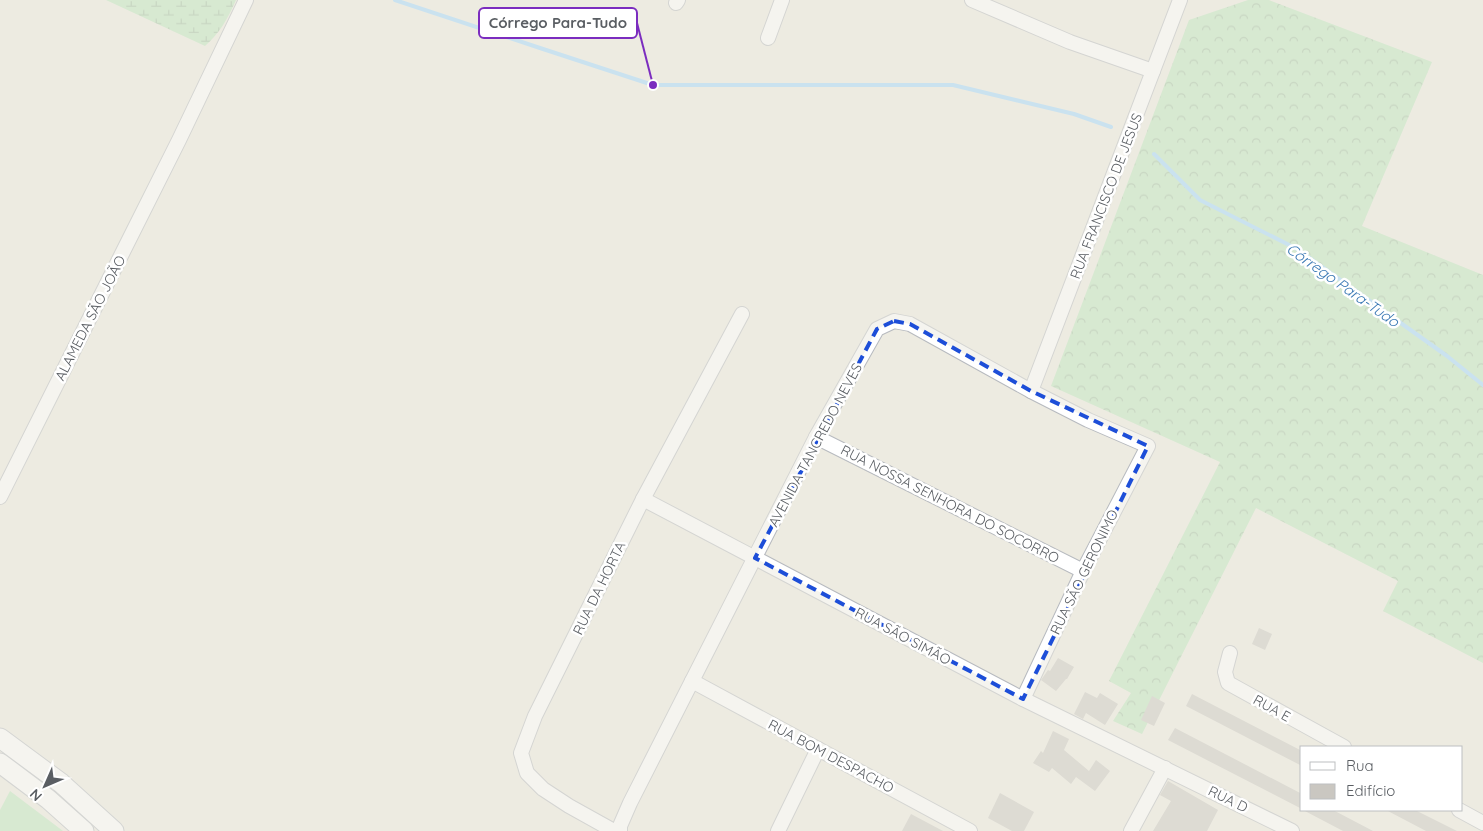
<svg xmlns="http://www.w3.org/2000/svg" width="1483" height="831" font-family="Quicksand,sans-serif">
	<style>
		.grass { fill: #bde6bd }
		.forest { fill: url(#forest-crowns) }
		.wetland { fill: url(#wetland-marsh) }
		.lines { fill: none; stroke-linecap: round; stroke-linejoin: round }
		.stream { stroke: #a0d7ff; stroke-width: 4 }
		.building { fill: #cac7c1 }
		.minor-casing { stroke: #b7babf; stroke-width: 16 }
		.secondary-casing { stroke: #b7bbc1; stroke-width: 21 }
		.minor { stroke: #fff; stroke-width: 14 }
		.secondary { stroke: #fff; stroke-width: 19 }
		.marked { fill: none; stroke: #1d4ed8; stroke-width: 4; stroke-dasharray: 10 6; stroke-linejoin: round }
		.labels { text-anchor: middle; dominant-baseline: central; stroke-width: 5; stroke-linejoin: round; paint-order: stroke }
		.street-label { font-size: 14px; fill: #5a5e63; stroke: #fff }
		.water-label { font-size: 15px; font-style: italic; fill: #3a78b4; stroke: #fff }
		.leader { fill: none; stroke: #7b2cbf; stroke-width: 2 }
		.callout-dot { fill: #7b2cbf; stroke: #fff; stroke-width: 2 }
		.callout { fill: #fff; stroke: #7b2cbf; stroke-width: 2 }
		.callout-label { font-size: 15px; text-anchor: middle; font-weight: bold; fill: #5a5e63 }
	</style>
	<defs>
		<pattern id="forest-crowns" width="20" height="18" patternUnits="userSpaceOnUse" patternTransform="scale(1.25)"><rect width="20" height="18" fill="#bde6bd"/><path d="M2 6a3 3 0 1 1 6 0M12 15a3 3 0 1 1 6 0" fill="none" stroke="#9dbe9d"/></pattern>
		<pattern id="wetland-marsh" width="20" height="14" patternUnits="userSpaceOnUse" patternTransform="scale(1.25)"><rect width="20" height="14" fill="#bde6bd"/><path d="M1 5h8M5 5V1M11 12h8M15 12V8" fill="none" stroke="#9dbe9d"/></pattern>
	</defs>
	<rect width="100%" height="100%" fill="#edebe1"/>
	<polygon class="grass" points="10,791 63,831 0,831 0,810"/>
	<polygon class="forest" points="1248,0 1269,0 1432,62 1362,226 1483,275 1483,663 1383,611 1398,581 1256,508 1142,734 1113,721 1131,693 1109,681 1220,462 1051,386 1189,20"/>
	<path class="wetland" d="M106,0H236C228,18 220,33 205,46Z"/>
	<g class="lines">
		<g class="stream">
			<polyline points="395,0 543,49 653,85 953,85 1074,114 1111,127"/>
			<polyline points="1154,154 1200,200 1297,249 1447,356 1483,385"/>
		</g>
	</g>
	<g class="building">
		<polygon points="1259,628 1272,634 1265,650 1252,644"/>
		<polygon points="1058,658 1074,667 1067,679 1066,679 1056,691 1041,680 1048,670 1050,671"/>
		<polygon points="1085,692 1097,698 1100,693 1118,704 1105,725 1086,713 1083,719 1074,714"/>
		<polygon points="1192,694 1302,751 1302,766 1186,706"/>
		<polygon points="1152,696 1165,703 1154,726 1141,720"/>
		<polygon points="1175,728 1302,794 1302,809 1168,740"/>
		<polygon points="1053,731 1069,739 1064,750 1089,771 1096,760 1110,771 1095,791 1076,777 1071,784 1052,768 1049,772 1033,763 1041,751 1043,753"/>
		<polygon points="1168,781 1218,810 1207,831 1153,831 1171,801 1160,795"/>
		<polygon points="1000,793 1034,812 1024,831 1012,831 988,818"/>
		<polygon points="1303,810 1333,810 1373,831 1343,831"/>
		<polygon points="1386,810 1415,810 1457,831 1426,831"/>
		<polygon points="911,814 943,831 902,831"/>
	</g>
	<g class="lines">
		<g class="minor-casing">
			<g id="minor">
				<polyline points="972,0 1070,42 1153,71"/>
				<polyline points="676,3 678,0"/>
				<polyline points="768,38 782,0"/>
				<polyline points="1031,391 1180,0"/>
				<polyline points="816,437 1083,571"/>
				<polyline points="0,497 179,140 246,0"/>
				<polyline points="643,499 1023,699 1292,831"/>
				<polyline points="1230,653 1225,672 1228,683 1344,747"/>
				<polyline points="692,681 970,831"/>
				<polyline points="1459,810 1483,823"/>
				<polyline points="614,831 569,806 543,789 527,773 521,753 535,716 643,499 742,314"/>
				<polyline points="620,831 620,826 630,803 816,437 877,329 894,321 910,324 1031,391 1088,420 1148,446 1083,571 1023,699"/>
				<polyline points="778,831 818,749"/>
				<polyline points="1131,831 1165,768"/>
			</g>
		</g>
		<g class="secondary-casing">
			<g id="secondary">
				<polyline points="0,738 61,783 114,831"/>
				<polyline points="0,763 48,799 84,831"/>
			</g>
		</g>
		<use href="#minor" class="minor"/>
		<use href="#secondary" class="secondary"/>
	</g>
	<path d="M0 0H1483V831H0ZM894,321L910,324L1031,391L1148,446L1023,699L755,558L877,329Z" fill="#edebe1" fill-opacity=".55" fill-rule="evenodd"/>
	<path class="marked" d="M894,321L910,324L1031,391L1148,446L1023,699L755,558L877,329Z"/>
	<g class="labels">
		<g class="street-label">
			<text transform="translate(1106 196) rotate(-69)">RUA FRANCISCO DE JESUS</text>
			<text transform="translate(90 318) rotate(-63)">ALAMEDA SÃO JOÃO</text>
			<text transform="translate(815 445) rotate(-62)">AVENIDA TANCREDO NEVES</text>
			<text transform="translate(950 504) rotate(27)">RUA NOSSA SENHORA DO SOCORRO</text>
			<text transform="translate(1084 572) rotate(-64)">RUA SÃO GERONIMO</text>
			<text transform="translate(599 588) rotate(-64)">RUA DA HORTA</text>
			<text transform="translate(903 636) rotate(28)">RUA SÃO SIMÃO</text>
			<text transform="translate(1272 708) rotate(29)">RUA E</text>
			<text transform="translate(831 756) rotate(28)">RUA BOM DESPACHO</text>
			<text transform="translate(1228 799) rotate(26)">RUA D</text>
		</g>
		<g class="water-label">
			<text transform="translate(1343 285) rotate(35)">Córrego Para-Tudo</text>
		</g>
	</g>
	<path class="leader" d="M653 85L637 23"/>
	<circle class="callout-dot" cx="653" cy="85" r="5"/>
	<rect class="callout" x="479" y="8" width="158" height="30" rx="5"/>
	<g class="callout-label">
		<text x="558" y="28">Córrego Para-Tudo</text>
	</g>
	<rect x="1300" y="746" width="162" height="65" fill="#ffffff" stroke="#bdbfc1"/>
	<rect x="1310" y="762" width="25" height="8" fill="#ffffff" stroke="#bdbfc1"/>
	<text x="1346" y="771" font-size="15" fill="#5a5e63">Rua</text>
	<rect x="1310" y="784" width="25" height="15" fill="#cac7c1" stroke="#bdbfc1"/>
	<text x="1346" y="796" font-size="15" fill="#5a5e63">Edifício</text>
	<g transform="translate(45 786) rotate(225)" stroke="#ffffff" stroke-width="4" paint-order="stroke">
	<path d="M0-4L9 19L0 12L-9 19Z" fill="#5a5e63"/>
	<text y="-8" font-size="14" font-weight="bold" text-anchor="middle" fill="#5a5e63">N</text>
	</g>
</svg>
